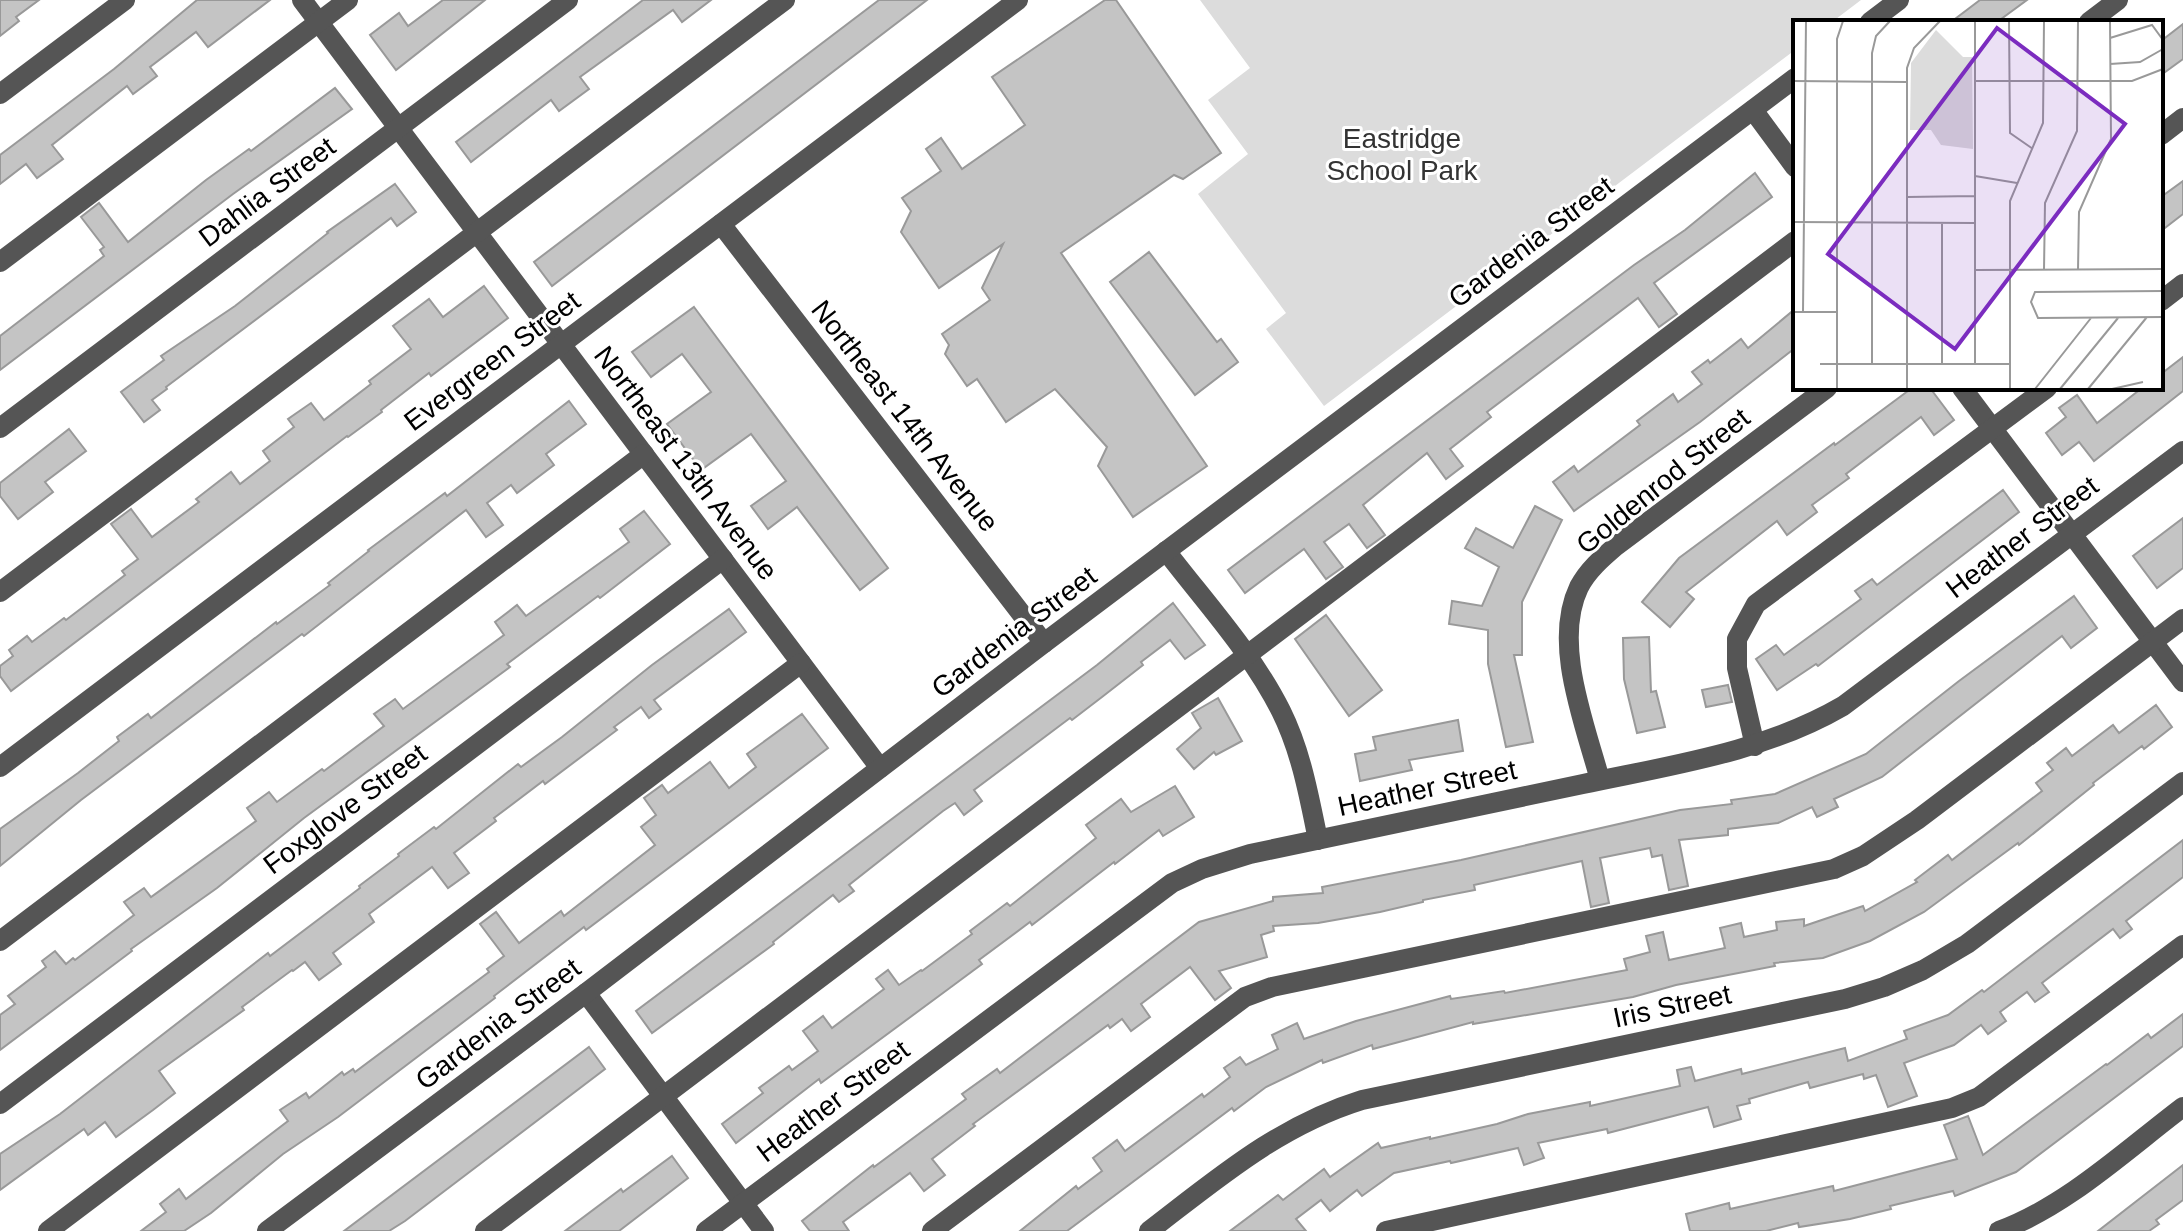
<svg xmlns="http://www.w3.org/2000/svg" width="2183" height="1231" font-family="Arial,sans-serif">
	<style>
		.green { fill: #dcdcdc }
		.building { fill: #c4c4c4; stroke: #999; stroke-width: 2 }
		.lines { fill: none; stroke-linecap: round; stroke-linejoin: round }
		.minor { stroke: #555; stroke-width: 20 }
		.labels { text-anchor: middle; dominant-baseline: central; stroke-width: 6; stroke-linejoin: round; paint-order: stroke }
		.park-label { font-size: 28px; fill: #333; stroke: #fff }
		.street-label { font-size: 28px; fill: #000; stroke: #fff }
		.inset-road { fill: none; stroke: #999; stroke-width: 2 }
		.view { fill: #7b2cbf; fill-opacity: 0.15; stroke: #7b2cbf; stroke-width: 4 }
		.inset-edge { fill: none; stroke: #000; stroke-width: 4 }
	</style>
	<rect width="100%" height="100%" fill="#fff"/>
	<polygon class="green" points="1200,0 1861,0 1832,22 1795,22 1795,50 1324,406 1266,329 1286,313 1198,194 1248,154 1208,100 1250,68"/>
	<g class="building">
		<polygon points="0,0 39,0 16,17 19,21 0,36"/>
		<polygon points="197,0 270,0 208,47 196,32 150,67 157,76 133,94 127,86 52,145 63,159 37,178 26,164 0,184 0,155 114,69"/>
		<polygon points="443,0 485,0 396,70 370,35 399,13 408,26"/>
		<polygon points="643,0 711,0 682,22 673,10 580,77 589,89 559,111 551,100 471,162 456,142"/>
		<polygon points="879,0 927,0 552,286 534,262"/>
		<polygon points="1105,0 1116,0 1221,153 1183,179 1174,175 1061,253 1207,466 1133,517 1098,466 1107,447 1055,389 1006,422 977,379 967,386 945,354 949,345 942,334 990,300 982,288 1003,244 939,288 901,232 911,211 902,198 941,171 926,149 941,138 962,169 1025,125 992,77"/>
		<polygon points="1980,0 2027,0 1997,22 1951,22"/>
		<polygon points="2183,24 2183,59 2161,75 2161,41"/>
		<polygon points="335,88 352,109 233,194 0,370 0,336 104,256 100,250 104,247 81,217 99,203 128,242 206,180 249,149 251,151"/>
		<polygon points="1755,173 1772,197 1654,283 1677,314 1659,327 1638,298 1487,412 1491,417 1450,449 1463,466 1446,479 1427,453 1363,505 1385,535 1367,548 1349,524 1324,542 1343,567 1326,579 1304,549 1245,593 1228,570 1634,265 1685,230"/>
		<polygon points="2183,181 2183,214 2161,231 2161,197"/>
		<polygon points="395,184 416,212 397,226 391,218 166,387 167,389 152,400 160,410 144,422 121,392 164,360 161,356 235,306 328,233 327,232"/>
		<polygon points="1149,252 1217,342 1221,339 1238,362 1195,395 1110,282"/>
		<polygon points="484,286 508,318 431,376 429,373 381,410 382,412 348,437 347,436 11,691 0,676 0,666 13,656 9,650 27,636 32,642 64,618 66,620 125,575 122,571 138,559 111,524 131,509 152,537 199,502 196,499 231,472 240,484 270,461 263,451 294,427 288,419 311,403 324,420 371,384 369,381 411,349 393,326 429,299 443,317"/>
		<polygon points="694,307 888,568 860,590 797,507 768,529 751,506 786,481 751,434 701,470 667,424 711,392 682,354 651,377 632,352"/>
		<polygon points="1795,309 1795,348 1700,422 1574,511 1553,482 1574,466 1578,472 1640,425 1637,421 1673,394 1678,402 1702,384 1692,372 1708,360 1710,363 1741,339 1748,348"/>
		<polygon points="2183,357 2183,391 2094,461 2079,442 2062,455 2046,433 2066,417 2059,408 2077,395 2097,423 2142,388 2161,388 2161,374"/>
		<polygon points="1912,388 1930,388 1954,420 1934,435 1921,417 1846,474 1849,478 1812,505 1817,512 1787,535 1777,521 1686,592 1694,599 1670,627 1642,602 1679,558 1834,443 1835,445"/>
		<polygon points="569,401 586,424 546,454 554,465 517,493 511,485 487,503 503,525 486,537 466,510 304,636 302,634 81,800 0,866 0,829 78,773 119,741 117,737 148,714 151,718 276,622 277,624 330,585 328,583 369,551 368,550 445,493 447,496"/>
		<polygon points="69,429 86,451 45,482 53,492 18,519 0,496 0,483"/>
		<polygon points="2003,490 2019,512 1818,666 1816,664 1777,690 1756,659 1776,645 1784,655 1861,599 1855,591 1872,579 1877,585"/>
		<polygon points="1535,506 1562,520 1522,602 1522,655 1514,655 1533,742 1506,747 1488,664 1488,630 1449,624 1452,601 1482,606 1499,567 1465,548 1476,528 1513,548"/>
		<polygon points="644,511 670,544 600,598 598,596 507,664 510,667 304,818 217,888 131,949 132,951 0,1050 0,1015 15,1004 8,996 46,967 42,961 55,951 66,964 73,958 75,960 134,915 124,902 144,888 151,897 256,821 247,808 269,792 277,802 322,769 324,771 384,726 374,714 395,699 403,709 504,635 495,622 517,605 526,616 629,542 620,529"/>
		<polygon points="2183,518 2183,568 2157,588 2133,556"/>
		<polygon points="2074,596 2097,628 2071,648 2062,636 1882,777 1834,799 1838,807 1817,817 1812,807 1778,823 1728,829 1728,835 1679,840 1688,886 1669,890 1662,855 1652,857 1650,848 1600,858 1609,903 1591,907 1582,861 1474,885 1475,890 1423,900 1423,902 1380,912 1318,923 1273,926 1274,931 1261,935 1267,957 1219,971 1231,988 1215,1000 1190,967 1141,1004 1150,1017 1131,1031 1122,1019 1110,1028 1108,1025 973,1124 975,1126 932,1159 945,1175 924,1191 910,1173 843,1222 849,1231 810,1231 802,1221 873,1165 874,1167 966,1099 962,1094 997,1069 1000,1073 1199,922 1273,901 1273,897 1323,893 1322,887 1461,860 1680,810 1732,804 1731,800 1775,794 1866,754 1959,681"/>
		<polygon points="1173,603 1205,645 1185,659 1170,640 1141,662 1143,665 1102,697 1072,720 1070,718 974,790 982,801 964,815 955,803 943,811 849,885 854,891 839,902 833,895 773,942 774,944 652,1033 636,1011 1097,665"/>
		<polygon points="729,609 746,632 654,700 661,709 649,718 641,707 614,727 617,730 545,784 543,781 494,818 496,821 454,853 469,873 448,888 432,867 369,914 374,922 333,953 341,964 319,980 305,962 293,971 292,970 242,1007 244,1010 159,1071 175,1093 153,1110 116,1137 105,1122 88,1135 84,1129 0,1190 0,1154 60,1114 268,953 270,956 360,888 359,886 399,856 398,854 434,827 436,829 518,764 521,767 562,737 652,665"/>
		<polygon points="1326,615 1382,690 1349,716 1295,639"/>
		<polygon points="1649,637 1651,692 1656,691 1665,727 1637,733 1624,679 1623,638"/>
		<polygon points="1728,685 1732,702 1706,707 1702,690"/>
		<polygon points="1218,698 1242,741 1216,755 1214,752 1194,769 1177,749 1201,728 1192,713"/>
		<polygon points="2156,705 2172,727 2144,749 2142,746 2093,783 2094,785 2019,845 2018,843 1924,912 1870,941 1823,958 1774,963 1775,966 1676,985 1633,997 1473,1024 1473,1022 1373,1049 1372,1045 1323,1063 1322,1060 1266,1087 1234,1111 1232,1108 1067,1231 1020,1231 1076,1186 1078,1189 1102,1171 1093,1158 1117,1140 1125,1151 1202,1094 1204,1097 1230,1077 1224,1068 1240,1057 1246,1065 1278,1049 1272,1035 1297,1023 1304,1039 1356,1021 1450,996 1451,999 1504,991 1505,993 1627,970 1624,959 1650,952 1646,936 1663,932 1669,960 1725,948 1720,928 1741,923 1744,937 1777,930 1776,922 1804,919 1804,926 1863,906 1865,911 1917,882 1915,880 1948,855 1952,860 2042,791 2036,783 2053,770 2047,763 2066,748 2072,756 2113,725 2119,733"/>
		<polygon points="802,714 828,748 586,930 584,927 494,996 495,998 338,1117 283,1154 211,1213 184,1231 141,1231 166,1212 160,1204 179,1189 186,1199 288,1121 280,1110 306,1093 309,1098 342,1072 344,1075 353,1069 355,1072 489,972 487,969 504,956 480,924 496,912 519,943 561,911 564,916 655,845 641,827 656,815 644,798 662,785 668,793 710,762 729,788 756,767 747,754"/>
		<polygon points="1458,720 1463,751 1409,760 1412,770 1360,781 1355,754 1376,750 1373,737"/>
		<polygon points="1175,786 1194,817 1163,836 1159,830 1115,864 1114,862 1032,925 1030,922 979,960 982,964 947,990 821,1083 819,1079 736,1143 722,1124 763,1093 759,1088 789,1066 792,1070 818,1051 803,1031 823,1016 832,1028 884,989 876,979 888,970 899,985 921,970 922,971 972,934 970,931 1007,903 1010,906 1096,838 1086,825 1121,799 1131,812"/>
		<polygon points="2183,840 2183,877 2126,921 2132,929 2120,938 2113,929 2042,983 2049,992 2035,1002 2027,992 2000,1012 2006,1021 1988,1034 1981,1025 1954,1045 1904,1063 1917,1096 1888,1107 1876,1075 1864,1079 1863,1074 1810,1088 1808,1082 1749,1099 1750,1103 1737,1106 1741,1119 1714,1127 1708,1107 1608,1133 1607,1129 1538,1143 1544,1158 1524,1165 1518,1148 1451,1163 1450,1161 1394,1173 1362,1196 1357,1190 1330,1211 1321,1200 1296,1219 1306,1231 1230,1231 1278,1195 1283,1200 1324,1169 1330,1177 1378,1143 1381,1148 1430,1137 1430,1139 1497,1124 1528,1114 1590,1102 1590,1106 1680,1086 1677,1070 1691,1067 1695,1081 1741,1069 1742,1074 1845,1048 1848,1061 1907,1039 1904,1031 1948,1015 1982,990 1984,992"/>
		<polygon points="2183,1014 2183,1046 2016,1172 1955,1196 1953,1191 1890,1206 1891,1209 1850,1219 1799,1227 1798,1223 1766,1231 1690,1231 1686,1214 1729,1203 1730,1209 1833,1186 1834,1191 1957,1159 1944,1125 1968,1116 1983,1155 2106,1064 2107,1065 2148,1034 2151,1038"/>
		<polygon points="589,1047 605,1069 405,1221 389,1231 344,1231"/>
		<polygon points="672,1156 688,1178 619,1231 565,1231 621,1189 623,1192"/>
		<polygon points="2183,1165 2183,1200 2156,1220 2159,1224 2149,1231 2098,1231"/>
	</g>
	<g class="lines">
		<g class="minor">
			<polyline points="302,0 880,768"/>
			<polyline points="1870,22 1899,0"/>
			<polyline points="2089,22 2118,0"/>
			<polyline points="0,94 125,0"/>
			<polyline points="1753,110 1795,167"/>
			<polyline points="2161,135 2183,118"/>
			<polyline points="721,224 1044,643"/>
			<polyline points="0,262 348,0"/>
			<polyline points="2161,301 2183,284"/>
			<polyline points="1962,388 2183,682"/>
			<polyline points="0,428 568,0"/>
			<path d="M1166,551C1205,602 1252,653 1281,711C1301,751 1309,796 1318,840"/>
			<polyline points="0,592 785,0"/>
			<polyline points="1755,746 1737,668 1737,639 1756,604 2047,388"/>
			<polyline points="0,767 1018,0"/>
			<path d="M1600,780C1585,724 1552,643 1579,587C1588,570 1602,558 1616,546L1827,388"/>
			<polyline points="0,941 644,454"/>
			<polyline points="586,993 764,1231"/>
			<polyline points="0,1104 723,559"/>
			<polyline points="48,1231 801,663"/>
			<polyline points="267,1231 586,993 1044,643 1795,78"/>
			<polyline points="485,1231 1795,241"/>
			<path d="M706,1231L1172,883L1202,869L1250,854C1361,831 1472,807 1583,784C1672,765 1764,752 1843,706L2183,451"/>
			<polyline points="932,1231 1245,997 1272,987 1834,869 1863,856 1917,820 2183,619"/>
			<path d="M1149,1231C1217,1179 1278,1126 1362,1100L1845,999L1884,987L1923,970L1967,944L2183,782"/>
			<polyline points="1386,1231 1952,1108 1979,1097 2183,945"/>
			<path d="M1999,1231C2067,1206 2126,1150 2183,1107"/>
		</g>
	</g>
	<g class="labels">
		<g class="park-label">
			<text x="1402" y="138">Eastridge<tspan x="1402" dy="32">School Park</tspan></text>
		</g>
		<g class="street-label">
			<text transform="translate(267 192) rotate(-37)">Dahlia Street</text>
			<text transform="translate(1531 242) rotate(-37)">Gardenia Street</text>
			<text transform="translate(492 361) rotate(-37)">Evergreen Street</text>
			<text transform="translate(905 416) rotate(52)">Northeast 14th Avenue</text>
			<text transform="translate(686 463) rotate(53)">Northeast 13th Avenue</text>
			<text transform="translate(1663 481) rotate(-39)">Goldenrod Street</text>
			<text transform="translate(2022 537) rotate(-37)">Heather Street</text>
			<text transform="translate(1014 632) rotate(-37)">Gardenia Street</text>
			<text transform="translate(1427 788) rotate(-12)">Heather Street</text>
			<text transform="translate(345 809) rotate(-37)">Foxglove Street</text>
			<text transform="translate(1672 1006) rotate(-12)">Iris Street</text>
			<text transform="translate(498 1024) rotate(-37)">Gardenia Street</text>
			<text transform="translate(833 1101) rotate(-37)">Heather Street</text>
		</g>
	</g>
	<g transform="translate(1793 20)">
		<rect width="370" height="370" fill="#fff"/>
		<path d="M143,10L170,37H179L180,129L148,125L138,110H117L118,43Z" fill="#dcdcdc"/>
		<path class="inset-road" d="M182,1V344M216,1L217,113L240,129M317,18L359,5L370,20M317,44L347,42L370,29M0,61L114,62M182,61H339L370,49M182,156L224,163M114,177L182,176M0,202L182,203M149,203V344M183,250L370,249M251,250L252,183L284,111L285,1M285,250L286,192L318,119L317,1M370,271L242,272L238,282L245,298L370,297M0,292H44M10,292L13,1M27,344H217M79,344V33L83,16L97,1M44,369V19L50,1M114,369V48L121,28L147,1M217,369V181L250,103L251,1M242,369L298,298M267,369L325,298M295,369L354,297M319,369L350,362"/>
		<path class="view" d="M204,8L332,104L162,329L35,234Z"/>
		<rect width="370" height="370" class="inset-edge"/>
	</g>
</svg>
